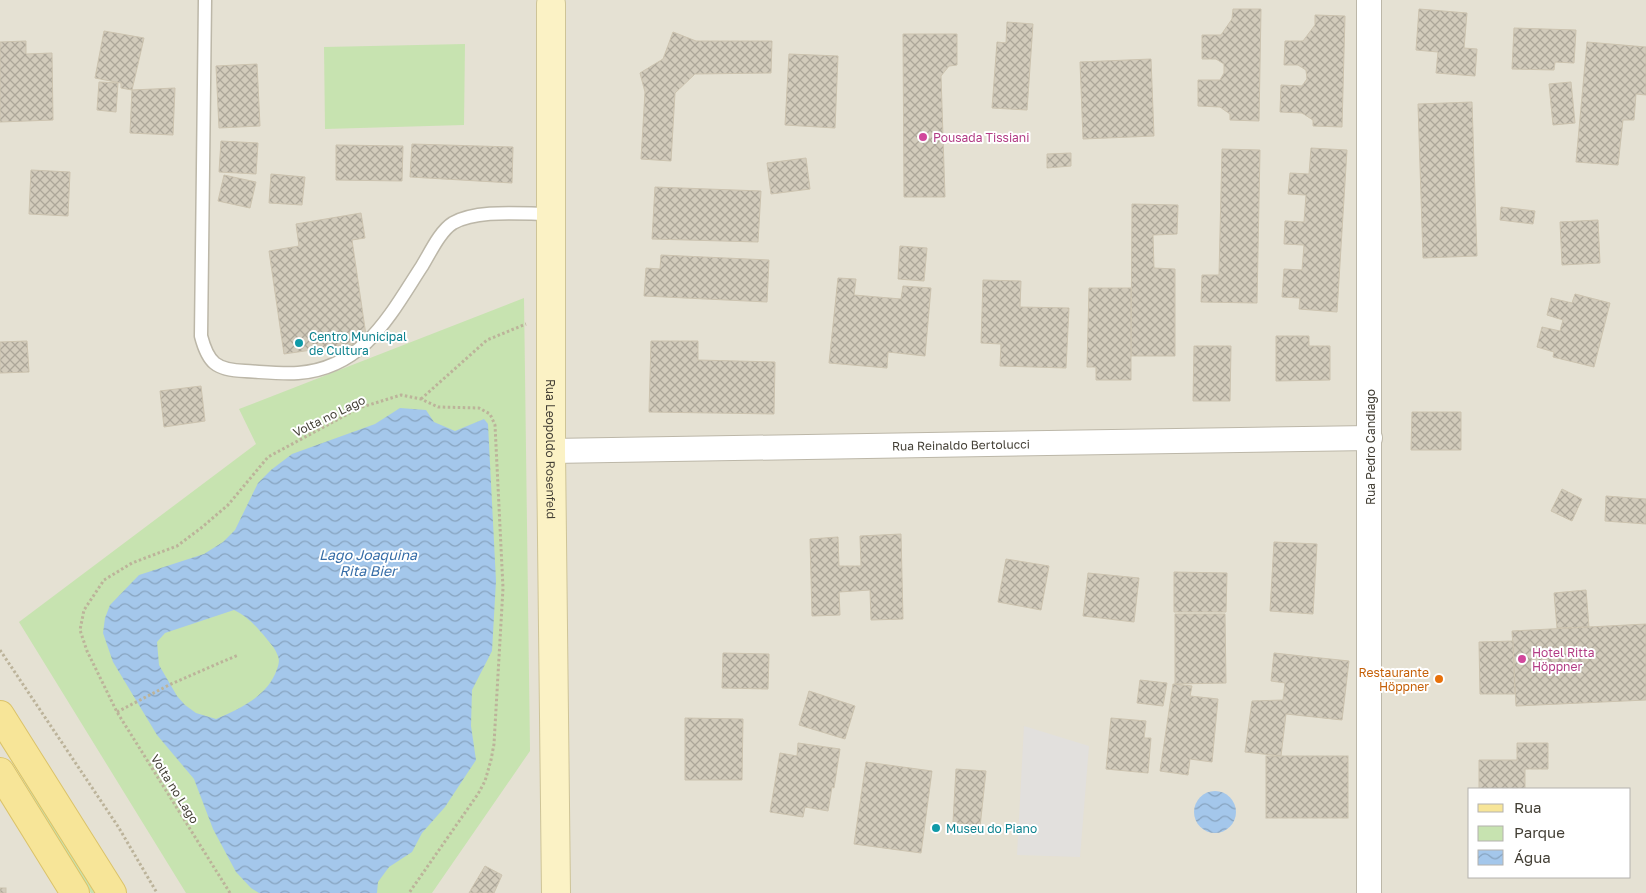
<svg xmlns="http://www.w3.org/2000/svg" width="1646" height="893" font-family="'Golos Text',sans-serif">
	<style>
		.residential { fill: #e5e1d3; fill-rule: evenodd }
		.green { fill: #c7e3b0 }
		.parking { fill: #e2e0dd }
		.water { fill: url(#water-waves); fill-rule: evenodd }
		.building { fill: url(#building-cross-hatch); stroke: #ccc3af }
		.lines { fill: none; stroke-linecap: round; stroke-linejoin: round }
		.lane-casing { stroke: #bcb7a8; stroke-width: 15 }
		.street-casing { stroke: #bcb7a8; stroke-width: 26 }
		.secondary-casing { stroke: #cec497; stroke-width: 30 }
		.primary-casing { stroke: #dbc369; stroke-width: 30 }
		.path { stroke: #bcb39a; stroke-width: 3; stroke-dasharray: 2.5 2.5; stroke-linecap: butt }
		.lane { stroke: #fff; stroke-width: 12 }
		.street { stroke: #fff; stroke-width: 24 }
		.secondary { stroke: #fbf2c5; stroke-width: 28 }
		.primary { stroke: #f7e598; stroke-width: 28 }
		.hotel-dot { fill: #d1479c; stroke: #fff; stroke-width: 2 }
		.culture-dot { fill: #0f9aa8; stroke: #fff; stroke-width: 2 }
		.food-dot { fill: #e8710a; stroke: #fff; stroke-width: 2 }
		.labels { text-anchor: middle; dominant-baseline: central; stroke-width: 4; stroke-linejoin: round; paint-order: stroke }
		.hotel-label { font-size: 12px; fill: #b23c85; stroke: #fff; text-anchor: start }
		.culture-label { font-size: 12px; fill: #0d838f; stroke: #fff; text-anchor: start }
		.street-label { font-size: 12px; fill: #433f35; stroke: #fff }
		.food-label { font-size: 12px; fill: #c56008; stroke: #fff; text-anchor: end }
		.water-label { font-size: 14px; font-style: italic; fill: #366da7; stroke: #fff }
	</style>
	<defs>
		<pattern id="water-waves" width="16" height="10" patternUnits="userSpaceOnUse" patternTransform="scale(1.25)"><rect width="16" height="10" fill="#a4c7eb"/><path d="M0 5q4-4 8 0t8 0" fill="none" stroke="#87a3bf"/></pattern>
		<pattern id="building-cross-hatch" width="8" height="8" patternUnits="userSpaceOnUse" patternTransform="scale(1.25)"><rect width="8" height="8" fill="#d2cbbb"/><path d="M0 0l8 8M0 8l8-8" fill="none" stroke="#aca699"/></pattern>
	</defs>
	<rect width="100%" height="100%" fill="#f1eee5"/>
	<path class="residential" d="M0,0H1646V893H0ZM1470,789H1630V877H1470Z"/>
	<g class="green">
		<polygon points="465,44 464,125 325,129 324,47"/>
		<polygon points="524,298 530,751 432,893 186,893 19,622 256,444 239,409"/>
		<polygon points="0,733 96,893 91,893 0,742"/>
	</g>
	<polygon class="parking" points="1024,726 1089,746 1080,857 1017,855"/>
	<g class="water">
		<path d="M400,408L426,410L434,422L455,431L484,419L488,424L496,581L492,651L472,690L471,726L476,760L445,807L422,833L412,852L389,867L378,882L377,893H259L251,888L236,872L213,829L194,779L157,735L113,662L103,633L105,618L110,605L139,575L204,554L223,542L235,530L258,483L271,470L292,454L375,424ZM234,610C248,617 256,626 266,638C270,643 275,648 277,654C280,659 279,664 277,669C268,696 241,708 216,719L196,713L185,705L177,696L159,665L157,642L165,633Z"/>
		<circle cx="1215" cy="812" r="21"/>
	</g>
	<g class="building">
		<polygon points="1233,9 1261,9 1259,121 1230,120 1230,114 1220,107 1198,106 1198,80 1220,80 1224,73 1224,64 1216,59 1202,59 1202,35 1221,35 1232,19"/>
		<polygon points="1419,9 1467,13 1464,48 1477,49 1475,76 1436,73 1438,52 1416,50"/>
		<polygon points="1315,15 1345,16 1342,127 1313,126 1313,120 1302,113 1280,112 1281,85 1302,86 1307,79 1306,70 1298,65 1284,65 1285,41 1303,41 1315,25"/>
		<polygon points="1007,22 1033,24 1027,110 992,108 997,42 1006,43"/>
		<polygon points="1514,28 1576,30 1574,63 1555,62 1554,70 1512,69"/>
		<polygon points="104,31 144,38 132,90 121,88 121,83 95,78"/>
		<polygon points="673,32 696,41 772,41 771,73 695,74 675,93 671,161 641,159 645,92 640,73 663,59"/>
		<polygon points="903,34 957,34 957,65 949,66 941,76 945,197 904,197"/>
		<polygon points="26,41 26,54 52,53 53,120 0,122 0,42"/>
		<polygon points="1587,42 1646,47 1646,95 1636,94 1634,120 1623,120 1618,165 1576,162"/>
		<polygon points="789,54 838,56 835,128 785,125"/>
		<polygon points="1151,59 1154,136 1083,139 1080,62"/>
		<polygon points="257,64 260,126 219,128 216,66"/>
		<polygon points="99,82 118,83 116,112 97,110"/>
		<polygon points="1571,82 1575,123 1553,125 1549,84"/>
		<polygon points="175,88 173,135 130,133 132,90"/>
		<polygon points="1472,102 1477,256 1423,258 1418,104"/>
		<polygon points="221,141 258,143 256,174 219,172"/>
		<polygon points="412,144 513,147 512,183 410,177"/>
		<polygon points="336,145 403,146 402,181 336,180"/>
		<polygon points="1311,148 1347,150 1337,312 1299,309 1300,298 1282,297 1284,269 1302,270 1304,245 1284,244 1285,221 1304,222 1306,195 1288,194 1290,173 1309,174"/>
		<polygon points="1222,149 1260,150 1257,303 1201,302 1202,275 1219,275"/>
		<polygon points="1071,153 1071,166 1047,168 1047,154"/>
		<polygon points="806,158 810,189 771,194 767,163"/>
		<polygon points="31,170 70,172 68,216 29,214"/>
		<polygon points="271,174 305,177 302,205 269,203"/>
		<polygon points="224,175 256,182 250,208 218,201"/>
		<polygon points="655,187 761,191 758,242 652,239"/>
		<polygon points="1132,204 1178,205 1177,234 1153,235 1154,268 1175,269 1175,356 1131,356"/>
		<polygon points="1501,207 1535,211 1533,224 1500,220"/>
		<polygon points="361,213 365,238 352,240 367,342 284,354 269,251 299,246 296,224"/>
		<polygon points="1598,220 1600,263 1562,265 1560,222"/>
		<polygon points="900,246 927,248 924,281 898,279"/>
		<polygon points="661,255 769,260 767,302 644,296 646,268 660,269"/>
		<polygon points="838,278 856,279 854,295 901,299 903,286 931,288 925,356 888,352 887,368 829,363"/>
		<polygon points="983,280 1021,281 1020,307 1069,308 1066,368 1000,366 1001,344 981,343"/>
		<polygon points="1089,288 1131,288 1131,380 1096,380 1096,367 1087,367"/>
		<polygon points="1575,294 1610,303 1594,367 1553,357 1554,352 1537,347 1542,327 1560,331 1563,320 1547,315 1551,298 1572,303"/>
		<polygon points="1276,336 1309,336 1309,346 1330,346 1330,380 1276,381"/>
		<polygon points="27,341 29,372 0,373 0,342"/>
		<polygon points="651,341 698,341 698,360 775,362 774,414 649,412"/>
		<polygon points="1194,346 1231,346 1230,401 1193,401"/>
		<polygon points="201,386 205,421 164,427 160,391"/>
		<polygon points="1412,412 1461,412 1461,450 1411,450"/>
		<polygon points="1562,489 1582,499 1572,521 1551,511"/>
		<polygon points="1606,496 1646,499 1646,524 1605,521"/>
		<polygon points="901,534 903,619 871,620 870,590 839,592 840,615 812,616 810,539 838,537 839,566 861,566 860,536"/>
		<polygon points="1274,542 1317,544 1313,614 1270,611"/>
		<polygon points="1006,559 1049,566 1041,610 998,602"/>
		<polygon points="1174,572 1227,573 1226,612 1174,612"/>
		<polygon points="1088,573 1139,578 1134,622 1083,616"/>
		<polygon points="1586,590 1589,627 1557,628 1554,593"/>
		<polygon points="1175,614 1225,614 1226,683 1175,684"/>
		<polygon points="1646,624 1646,700 1516,706 1512,631"/>
		<polygon points="1513,641 1515,694 1480,694 1479,642"/>
		<polygon points="723,653 769,654 768,689 722,688"/>
		<polygon points="1274,653 1349,661 1342,720 1286,714 1281,756 1245,752 1252,701 1283,700 1285,683 1271,681"/>
		<polygon points="1140,680 1167,683 1163,706 1137,703"/>
		<polygon points="1173,684 1192,686 1190,696 1218,699 1212,762 1190,759 1188,775 1160,771"/>
		<polygon points="809,691 855,706 845,739 799,725"/>
		<polygon points="685,718 743,719 742,780 685,780"/>
		<polygon points="1111,718 1146,721 1144,738 1151,738 1148,773 1106,769"/>
		<polygon points="798,743 840,749 834,788 832,787 828,811 805,807 803,817 770,812 780,753 797,756"/>
		<polygon points="1517,743 1548,743 1548,769 1525,769 1525,789 1479,789 1479,760 1517,760"/>
		<rect x="1266" y="756" width="82" height="62"/>
		<polygon points="866,762 932,771 921,853 854,844"/>
		<polygon points="956,769 986,771 980,827 953,822"/>
		<polygon points="485,866 502,875 494,893 469,893"/>
		<rect x="0" y="888" width="6" height="5"/>
	</g>
	<g class="lines">
		<g class="lane-casing">
			<path id="lane" d="M205,0L201,336C208,363 216,370 245,371C263,372 281,374 298,373C364,368 390,315 422,266C430,253 440,231 453,223C478,209 521,214 550,214"/>
		</g>
		<g class="street-casing">
			<g id="street">
				<path id="s1" d="M551,451L1370,438"/>
				<polyline points="1369,893 1369,0"/>
			</g>
		</g>
		<g class="secondary-casing">
			<g id="secondary">
				<path id="s2" d="M551,4V451L556,893"/>
			</g>
		</g>
		<g class="primary-casing">
			<g id="primary">
				<polyline points="0,715 112,893"/>
				<polyline points="0,772 75,893"/>
			</g>
		</g>
		<g class="path">
			<polyline points="421,399 487,340 526,324"/>
			<polyline points="0,650 119,828 157,893"/>
			<polyline points="117,712 171,684 238,655"/>
			<polyline points="230,893 117,712 87,651 80,630 84,610 104,580 132,563 177,546 201,528 228,505 268,457 359,408 401,395 421,399 438,407 479,408 490,414 495,425 503,588 494,744 491,760 485,781 478,794 409,893"/>
		</g>
		<use href="#lane" class="lane"/>
		<use href="#street" class="street"/>
		<use href="#secondary" class="secondary"/>
		<use href="#primary" class="primary"/>
	</g>
	<g class="hotel-dot">
		<circle cx="923" cy="137" r="5"/>
		<circle cx="1522" cy="659" r="5"/>
	</g>
	<g class="culture-dot">
		<circle cx="299" cy="343" r="5"/>
		<circle cx="936" cy="828" r="5"/>
	</g>
	<circle class="food-dot" cx="1439" cy="679" r="5"/>
	<g class="labels">
		<g class="hotel-label">
			<text x="933" y="137">Pousada Tissiani</text>
			<text x="1532" y="652">Hotel Ritta<tspan x="1532" dy="14">Höppner</tspan></text>
		</g>
		<g class="culture-label">
			<text x="309" y="336">Centro Municipal<tspan x="309" dy="14">de Cultura</tspan></text>
			<text x="946" y="828">Museu do Piano</text>
		</g>
		<g class="street-label">
			<text transform="translate(329 416) rotate(-26)">Volta no Lago</text>
			<text stroke="none"><textPath href="#s1" startOffset="410">Rua Reinaldo Bertolucci</textPath></text>
			<text transform="translate(1370 447) rotate(-90)">Rua Pedro Candiago</text>
			<text stroke="none"><textPath href="#s2" startOffset="445">Rua Leopoldo Rosenfeld</textPath></text>
			<text transform="translate(175 789) rotate(58)">Volta no Lago</text>
		</g>
		<g class="food-label">
			<text x="1429" y="672">Restaurante<tspan x="1429" dy="14">Höppner</tspan></text>
		</g>
		<g class="water-label">
			<text x="368" y="554">Lago Joaquina<tspan x="368" dy="16">Rita Bier</tspan></text>
		</g>
	</g>
	<rect x="1468" y="788" width="162" height="90" fill="#ffffff" stroke="#b4b2ae"/>
	<rect x="1478" y="804" width="25" height="8" fill="#f7e598" stroke="#b4b2ae"/>
	<text x="1514" y="813" font-size="15" fill="#433f35">Rua</text>
	<rect x="1478" y="826" width="25" height="15" fill="#c7e3b0" stroke="#b4b2ae"/>
	<text x="1514" y="838" font-size="15" fill="#433f35">Parque</text>
	<rect x="1478" y="850" width="25" height="15" fill="url(#water-waves)" stroke="#b4b2ae"/>
	<text x="1514" y="863" font-size="15" fill="#433f35">Água</text>
</svg>
